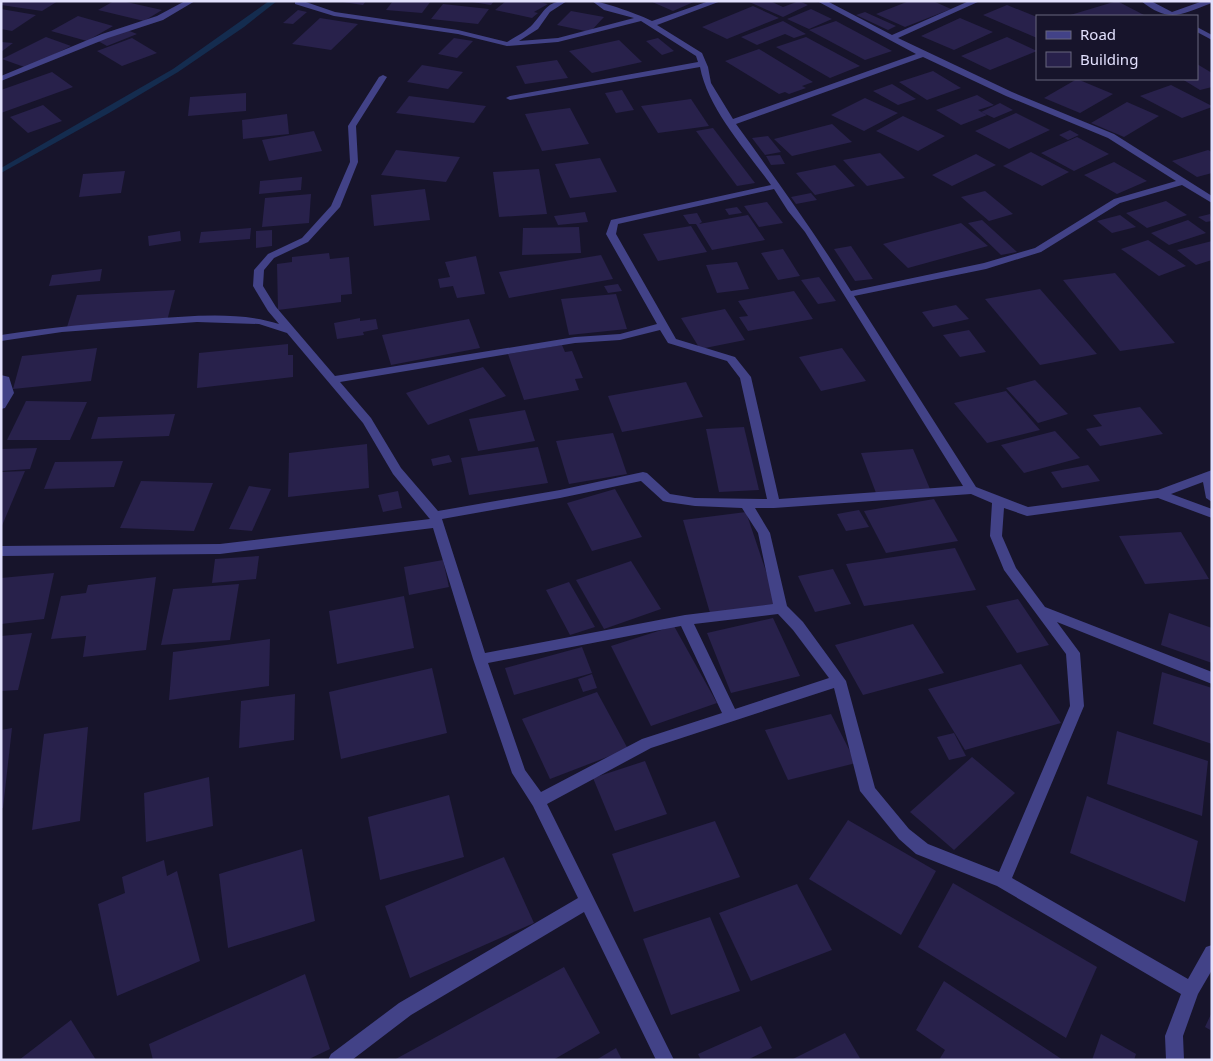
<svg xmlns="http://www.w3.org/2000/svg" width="1213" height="1061" font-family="'Noto Sans',sans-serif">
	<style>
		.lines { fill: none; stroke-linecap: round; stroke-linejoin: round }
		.stream { fill: #142c4f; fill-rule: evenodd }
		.building { fill: #28214b }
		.minor { fill: #424287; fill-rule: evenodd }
	</style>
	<rect width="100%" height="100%" fill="#17142b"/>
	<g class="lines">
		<polygon class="stream" points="269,1 277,1 244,27 178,72 109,113 1,173 1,168 173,69"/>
	</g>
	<g class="building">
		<polygon points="1,1 58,1 42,11 1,5"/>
		<polygon points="114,1 122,1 162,10 144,21 98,10"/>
		<polygon points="336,1 366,1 363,5"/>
		<polygon points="393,1 431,1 422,13 386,10"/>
		<polygon points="466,1 494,1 491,5"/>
		<polygon points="506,1 536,1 548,4 534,12 538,13 532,18 495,10"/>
		<polygon points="650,1 696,1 673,11"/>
		<polygon points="747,1 770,1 783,7 799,1 808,5 783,17"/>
		<polygon points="909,1 933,1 951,9 905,27 876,14"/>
		<polygon points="1117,1 1144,15 1067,16"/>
		<polygon points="443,4 489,9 478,24 431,19"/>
		<polygon points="1007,5 1037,17 1037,38 983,15"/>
		<polygon points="753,6 779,18 727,39 702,27"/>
		<polygon points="1,9 36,15 12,31 1,29"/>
		<polygon points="811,9 832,19 809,29 787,19"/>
		<polygon points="298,10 307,12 293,24 283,23"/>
		<polygon points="571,11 604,17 590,32 557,25"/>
		<polygon points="865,12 896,26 888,30 856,15"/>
		<polygon points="78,16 113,26 87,41 51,31"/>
		<polygon points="320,18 358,24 331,50 292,44"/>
		<polygon points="960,18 993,32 954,50 921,36"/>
		<polygon points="783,21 806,34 794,38 785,34 757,45 741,37"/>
		<polygon points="836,21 892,51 865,60 809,30"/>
		<polygon points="127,30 137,34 107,46 98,41"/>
		<polygon points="46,37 71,46 27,68 2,59"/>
		<polygon points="806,37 860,66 830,78 776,47"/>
		<polygon points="1007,37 1037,51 990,70 961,56"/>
		<polygon points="132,38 157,53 122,66 97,51"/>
		<polygon points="454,38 473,41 457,58 438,54"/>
		<polygon points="658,38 674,51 662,55 646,41"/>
		<polygon points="619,40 642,62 592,73 569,51"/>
		<polygon points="1,42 13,43 1,52"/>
		<polygon points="759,49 813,82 802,86 806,88 789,94 785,92 779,94 725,61"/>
		<polygon points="557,60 568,78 525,84 516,66"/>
		<polygon points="1197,64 1212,73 1212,87 1200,90 1182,79 1197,79"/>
		<polygon points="422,65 463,72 448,89 407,82"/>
		<polygon points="933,71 961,88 927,100 899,82"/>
		<polygon points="52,72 73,87 1,113 1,90"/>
		<polygon points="1077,79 1113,94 1080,113 1044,98"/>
		<polygon points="892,84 916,99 898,105 873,91"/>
		<polygon points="1171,85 1212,106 1212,107 1182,118 1140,96"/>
		<polygon points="622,90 634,110 616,113 605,93"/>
		<polygon points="246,93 246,111 188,116 190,97"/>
		<polygon points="977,95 994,105 978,110 987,115 961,125 936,110"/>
		<polygon points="409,96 486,106 474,123 396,113"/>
		<polygon points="865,98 898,113 864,131 831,115"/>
		<polygon points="691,99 709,126 658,133 641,106"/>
		<polygon points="1127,102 1159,116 1124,137 1091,123"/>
		<polygon points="1000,103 1013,110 994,118 981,112"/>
		<polygon points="43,105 62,121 28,133 10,117"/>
		<polygon points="570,108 589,144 542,151 525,114"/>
		<polygon points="1016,113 1050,130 1009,149 975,131"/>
		<polygon points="287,114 289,134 243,139 242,120"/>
		<polygon points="903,116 945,136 918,151 876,131"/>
		<polygon points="832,124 852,142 792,156 774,139"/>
		<polygon points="713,128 755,183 737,186 696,131"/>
		<polygon points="1070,130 1079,135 1068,140 1059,135"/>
		<polygon points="314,131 322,151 269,161 262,140"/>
		<polygon points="768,136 781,152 765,155 752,138"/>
		<polygon points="1077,137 1109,154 1074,171 1041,153"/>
		<polygon points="396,150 460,157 446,182 381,175"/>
		<polygon points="1208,150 1212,152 1212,173 1197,177 1172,161"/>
		<polygon points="1031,152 1069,172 1042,186 1003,166"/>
		<polygon points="880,153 905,178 867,186 843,160"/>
		<polygon points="976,154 996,165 952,186 932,175"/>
		<polygon points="780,155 785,164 771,165 766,156"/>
		<polygon points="600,158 617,192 570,198 555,164"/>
		<polygon points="1114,162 1147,181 1117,194 1084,175"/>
		<polygon points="835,165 855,186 815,195 796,173"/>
		<polygon points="539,169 547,214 499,217 493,172"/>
		<polygon points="125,171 121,193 79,197 83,174"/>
		<polygon points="302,177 301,190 259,194 260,181"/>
		<polygon points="425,189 430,220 374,226 371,195"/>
		<polygon points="985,191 1013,214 989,221 961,197"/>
		<polygon points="811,193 817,200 796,204 791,197"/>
		<polygon points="311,194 309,223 262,227 265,198"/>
		<polygon points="1166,201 1187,215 1147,228 1126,213"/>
		<polygon points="767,202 783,223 759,227 744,206"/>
		<polygon points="737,207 742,213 729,215 725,209"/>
		<polygon points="585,212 588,222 558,225 554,216"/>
		<polygon points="697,213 702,222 699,224 748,215 765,240 712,250 696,224 689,224 683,215"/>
		<polygon points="1210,214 1212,221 1206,222 1198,217"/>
		<polygon points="1120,215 1136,227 1112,233 1097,221"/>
		<polygon points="982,220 1017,252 1001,255 968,223"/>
		<polygon points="1188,220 1206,233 1169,245 1151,233"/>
		<polygon points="961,223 988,246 908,268 883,244"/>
		<polygon points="691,226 707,252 658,261 643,234"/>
		<polygon points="579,227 581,253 522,255 523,228"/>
		<polygon points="251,228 250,239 199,243 201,232"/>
		<polygon points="272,230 272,246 256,248 256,231"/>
		<polygon points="180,231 181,241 149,246 148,236"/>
		<polygon points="1148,240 1186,266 1159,276 1121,249"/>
		<polygon points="1212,241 1212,260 1196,265 1177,250"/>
		<polygon points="851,246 873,279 855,281 834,249"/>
		<polygon points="783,249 800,276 778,280 761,253"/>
		<polygon points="329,253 330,259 349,257 352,294 341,295 341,302 278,310 277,264 292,262 292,257"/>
		<polygon points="601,255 613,279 509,298 499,272"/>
		<polygon points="476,256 485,294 457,298 453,286 440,288 438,279 450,277 445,262"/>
		<polygon points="737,262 749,289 717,293 706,265"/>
		<polygon points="102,269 100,281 49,286 52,275"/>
		<polygon points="1115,273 1175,343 1120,351 1063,280"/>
		<polygon points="819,277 836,301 818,304 801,280"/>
		<polygon points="618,284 622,291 608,293 604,286"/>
		<polygon points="1040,289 1097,354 1040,365 985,299"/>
		<polygon points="175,290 167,321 67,327 77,295"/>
		<polygon points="794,291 813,319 748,331 739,317 748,316 738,301"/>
		<polygon points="616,294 627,329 569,335 561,299"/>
		<polygon points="956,305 969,319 933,327 922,312"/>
		<polygon points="725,309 745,340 700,349 681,318"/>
		<polygon points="360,318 360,321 376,319 378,329 363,332 364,335 337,339 334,323"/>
		<polygon points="469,319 480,348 391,365 382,335"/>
		<polygon points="969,330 986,352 960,357 943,335"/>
		<polygon points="288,344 288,355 293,355 293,377 197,388 199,353"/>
		<polygon points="562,345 565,352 572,351 583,378 575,379 579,390 524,400 508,354"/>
		<polygon points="97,348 91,381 13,389 22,356"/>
		<polygon points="842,348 866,381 821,391 799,357"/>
		<polygon points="483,367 506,396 428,425 406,393"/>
		<polygon points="1035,380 1068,414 1038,423 1006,388"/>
		<polygon points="686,382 703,417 622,432 608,396"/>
		<polygon points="1006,391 1040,430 987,443 954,403"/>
		<polygon points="26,401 87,402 70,440 7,440"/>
		<polygon points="1140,407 1163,434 1100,446 1086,429 1102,426 1093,415"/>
		<polygon points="525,410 535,441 478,451 469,419"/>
		<polygon points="175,414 169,436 91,439 98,417"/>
		<polygon points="744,427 759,490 719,492 706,429"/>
		<polygon points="1055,431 1080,458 1024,473 1001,445"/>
		<polygon points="613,433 627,474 569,484 556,441"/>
		<polygon points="367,444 369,488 288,497 289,453"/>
		<polygon points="538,447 548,483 469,495 461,458"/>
		<polygon points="37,448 30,469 1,471 1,449"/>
		<polygon points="913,449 930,489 876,493 861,453"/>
		<polygon points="449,455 452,462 433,466 431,459"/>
		<polygon points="123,461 114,487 44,489 55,462"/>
		<polygon points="1088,465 1100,481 1062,488 1051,472"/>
		<polygon points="25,471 1,528 1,472"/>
		<polygon points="141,481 213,483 194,531 120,528"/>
		<polygon points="249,486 271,489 252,531 229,529"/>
		<polygon points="615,489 642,537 592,551 567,503"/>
		<polygon points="398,491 402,508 383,512 378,495"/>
		<polygon points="934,499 958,541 886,553 864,511"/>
		<polygon points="859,510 869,527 846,531 837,514"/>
		<polygon points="746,512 777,604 710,613 683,520"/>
		<polygon points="1181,532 1209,579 1145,584 1119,536"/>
		<polygon points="955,548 976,590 864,606 846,564"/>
		<polygon points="259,556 256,579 212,583 215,559"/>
		<polygon points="443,560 449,587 409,595 404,567"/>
		<polygon points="631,561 661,609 604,629 576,580"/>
		<polygon points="833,569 851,604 815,612 798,576"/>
		<polygon points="54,573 44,619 1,624 1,578"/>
		<polygon points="156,577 146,650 83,657 86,636 51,639 61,596 86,593 88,585"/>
		<polygon points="569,582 595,627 570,635 546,590"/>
		<polygon points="239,584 230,640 161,645 173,589"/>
		<polygon points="404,596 414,648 337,664 329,611"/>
		<polygon points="1018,599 1049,645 1017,653 986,606"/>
		<polygon points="1169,613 1212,628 1212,663 1161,645"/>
		<polygon points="773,618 800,676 731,693 707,633"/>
		<polygon points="913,624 944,673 863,695 835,645"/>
		<polygon points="674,626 717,703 651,726 611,646"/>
		<polygon points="32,633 18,690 1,691 1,636"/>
		<polygon points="270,639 269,686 169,700 173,652"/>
		<polygon points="582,647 592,673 514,695 505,668"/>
		<polygon points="1021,664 1061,723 965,750 928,689"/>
		<polygon points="432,668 447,733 341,759 329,692"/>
		<polygon points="1162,672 1212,688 1212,744 1153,724"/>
		<polygon points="592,674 597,688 583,692 578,679"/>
		<polygon points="597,692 628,749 550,779 522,719"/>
		<polygon points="295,694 294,740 239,748 241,701"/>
		<polygon points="831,714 856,763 788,780 765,730"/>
		<polygon points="88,727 80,821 32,830 44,734"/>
		<polygon points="12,728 3,808 1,808 1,730"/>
		<polygon points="1117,731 1208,761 1202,816 1107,784"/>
		<polygon points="954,733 966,756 949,760 937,737"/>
		<polygon points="972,757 1015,793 954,850 910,812"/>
		<polygon points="645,761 667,814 615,831 593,778"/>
		<polygon points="209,777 213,826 146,842 144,793"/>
		<polygon points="449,795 464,857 380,880 368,817"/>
		<polygon points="1087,796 1198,841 1185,902 1070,853"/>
		<polygon points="848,820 936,871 901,935 809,879"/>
		<polygon points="715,821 740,877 634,912 612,854"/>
		<polygon points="302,849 315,921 228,948 219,874"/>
		<polygon points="504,857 534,923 410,978 385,906"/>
		<polygon points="164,860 167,876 177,871 200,961 117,996 98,904 125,893 122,877"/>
		<polygon points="953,883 1097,967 1066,1038 918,947"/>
		<polygon points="797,884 832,950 751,981 719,913"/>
		<polygon points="710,917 740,991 671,1015 643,939"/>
		<polygon points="564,967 600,1033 553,1060 394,1060"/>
		<polygon points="305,974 330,1049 307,1060 153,1060 149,1044"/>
		<polygon points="944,981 1063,1060 939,1060 945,1050 916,1030"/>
		<polygon points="1212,1012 1212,1031 1205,1027"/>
		<polygon points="71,1020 96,1060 19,1060"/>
		<polygon points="761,1026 772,1048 747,1060 701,1060 698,1054"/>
		<polygon points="845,1033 861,1060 791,1060"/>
		<polygon points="1101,1034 1136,1054 1134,1060 1092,1060"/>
		<polygon points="616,1048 622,1060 596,1060"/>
	</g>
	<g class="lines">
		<g class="minor">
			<polygon points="185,1 195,1 163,20 108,38 1,81 1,76 102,34 157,16"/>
			<path d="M295,1H303L335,12L458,30L507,42C515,37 527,31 533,24C545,11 546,1 567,1L550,12L538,29L519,41L558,38L634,18L604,10L592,1C602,1 643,16 652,21L709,1H721L657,25L702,53L708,67L711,83L733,119L916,54L817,1H827L892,35L969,1H980L898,38L1012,92L1114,134L1212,196V203L1182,185L1120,203L1041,252L986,269L854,296L976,487L1028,507L1158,490L1212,470V502L1206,498L1203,482L1171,494L1212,509V518L1158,498L1027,516L1004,508L1002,536L1016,568L1045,607L1212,672V684L1057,622L1080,653L1084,706L1012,878L1188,979L1206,947L1212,945V970L1198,994L1183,1036L1184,1060H1166L1165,1036L1181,994L997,886L916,854L899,839L860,791L834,688L651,748L547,804L674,1060H656L584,912L411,1015L352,1060H328L331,1054L399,1003L578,898L533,806L512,773L473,659L433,528L220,554L1,556V546L220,544L430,519L429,518L393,474L363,423L287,333L259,324L197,322L62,332L1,341V335C51,327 100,323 150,319C192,316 238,311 279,324L268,311L253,286L254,270L268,254L302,238L331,206L350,162L348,126L379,77L383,75L387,77L356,126L358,162L340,207L308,242L274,258L264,270L263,286L276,307L335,376L575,337L620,334L657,324L606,234L611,220L771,185C746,150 708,109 700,67L510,100L506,98L510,96L698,62L696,56L641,21L558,42L507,46L458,34L334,16L295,4ZM923,57L1006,96L1108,138L1176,181L1114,199L1035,248L984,263L851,291C815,233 776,179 736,124ZM774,189L788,211L805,232L963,486L779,499L751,377L735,357L676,339L616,234L618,224ZM660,330L668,343L727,361L740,378L767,499L695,498L670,494L647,473L643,472L560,490L438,511L401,468L371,418L340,382L575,343L620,340ZM641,481L663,501L667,502L695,506L742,508L758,533L773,604L685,615L485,653L442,519L560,498ZM971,494L992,503L990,536L1004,570L1066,654L1070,706L999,872L928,844L909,829L875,788L846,681L803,622L787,606L770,533L755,508H774ZM778,614L793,630L829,678L735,709L694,624ZM681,626L722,713L642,739L541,792L525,770L488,663Z"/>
			<path d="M1141,1H1151L1172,12L1203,1H1212V3C1181,14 1170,24 1141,1Z"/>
			<polygon points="1197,27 1212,35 1212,40 1197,32"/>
			<polygon points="1,375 9,377 14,393 5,408 1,409"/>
		</g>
	</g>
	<rect width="1213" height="1061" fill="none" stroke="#e2e0fd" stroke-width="5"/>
	<rect x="1036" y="15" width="162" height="65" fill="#17142b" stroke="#68667f"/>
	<rect x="1046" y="31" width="25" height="8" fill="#424287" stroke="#68667f"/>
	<text x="1080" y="40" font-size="15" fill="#e2e0fd">Road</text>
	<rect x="1046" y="52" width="25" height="15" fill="#28214b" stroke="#68667f"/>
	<text x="1080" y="65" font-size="15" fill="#e2e0fd">Building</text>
</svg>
